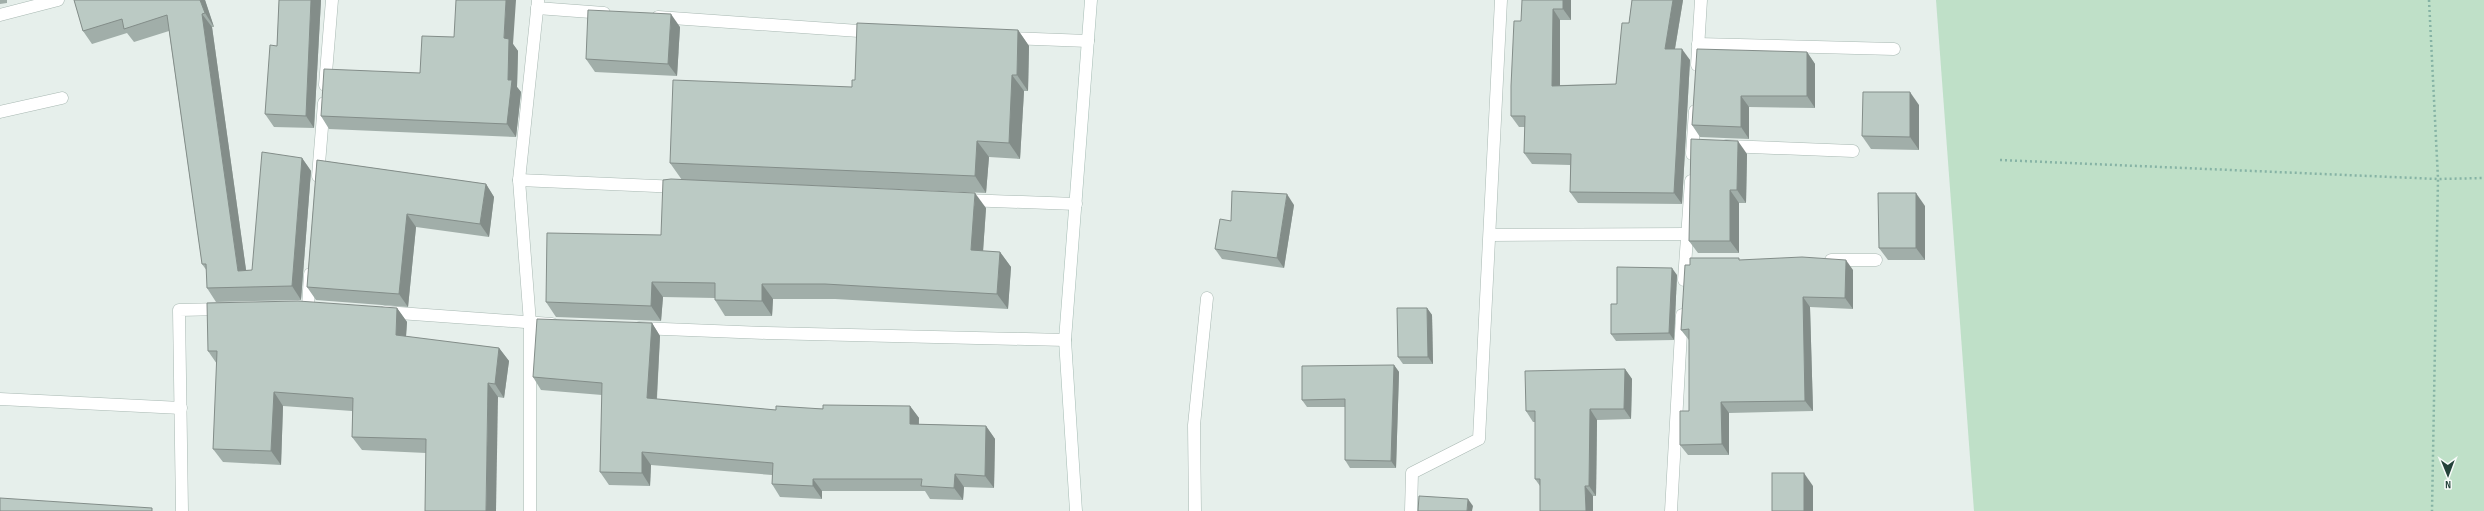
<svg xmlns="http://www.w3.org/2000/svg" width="2484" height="511" font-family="'Sofia Sans Condensed',sans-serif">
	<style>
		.green { fill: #bfe0c8 }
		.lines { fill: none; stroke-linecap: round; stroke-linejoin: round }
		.street-casing { stroke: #a8b8b2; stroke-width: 13 }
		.secondary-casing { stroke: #a4bbb3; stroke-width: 13 }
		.path { stroke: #86b3a5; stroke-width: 2.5; stroke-dasharray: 2 3; stroke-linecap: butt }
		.street { stroke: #fff; stroke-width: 12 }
		.secondary { stroke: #fff; stroke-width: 12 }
		.wall { fill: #a1aea9 }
		.shaded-wall { fill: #838d89 }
		.building { fill: #bbcac4; stroke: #838d89 }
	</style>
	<rect width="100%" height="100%" fill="#e6efeb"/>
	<polygon class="green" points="1936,0 2484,0 2484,511 1974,511"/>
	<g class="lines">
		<g class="street-casing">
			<g id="street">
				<polyline points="537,8 604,13"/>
				<polyline points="0,15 58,0"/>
				<polyline points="658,17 873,32"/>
				<polyline points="1007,38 1088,41"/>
				<polyline points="1698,44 1894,49"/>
				<polyline points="1697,65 1701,0"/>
				<polyline points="325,85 332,0"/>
				<polyline points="0,112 62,98"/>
				<polyline points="1726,146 1853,151"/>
				<polyline points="1692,154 1695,111"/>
				<polyline points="318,176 324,103"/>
				<polyline points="519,180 679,187"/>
				<polyline points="965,200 1076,204"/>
				<polyline points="1490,235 1687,234"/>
				<polyline points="1831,260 1876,260"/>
				<polyline points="1684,280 1691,181"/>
				<polyline points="308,307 310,274"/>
				<polyline points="385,312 552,324"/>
				<polyline points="639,328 767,333 1065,340"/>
				<polyline points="0,399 181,408"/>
				<polyline points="182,511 179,310 223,309"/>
				<polyline points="530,511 530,323 519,180 538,1"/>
				<polyline points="1195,511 1194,425 1207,298"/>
				<polyline points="1411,511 1412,473 1479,439 1501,0"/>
				<polyline points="1671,511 1682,315"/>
			</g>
		</g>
		<g class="secondary-casing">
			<polyline id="secondary" points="1076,511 1065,340 1091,0"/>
		</g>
		<g class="path">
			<polyline points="2429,0 2438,179 2432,511"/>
			<polyline points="2000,160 2438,179 2484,178"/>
		</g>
		<use href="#street" class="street"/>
		<use href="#secondary" class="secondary"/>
	</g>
	<g class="wall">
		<polygon points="0,0 7,0 7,3 0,4"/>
		<polygon points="74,0 205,0 214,27 212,27 246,270 252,270 302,158 311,171 301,300 216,302 207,288 207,271 202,264 169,31 134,42 127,33 92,44 83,31"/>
		<polygon points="279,0 321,0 314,128 274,127 265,114 277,46"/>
		<polygon points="1571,0 1571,20 1560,20 1560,85 1616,84 1629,23 1632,0 1683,0 1675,49 1690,60 1682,204 1578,203 1570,192 1570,165 1532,164 1524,153 1525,127 1519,127 1511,116 1521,21"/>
		<polygon points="680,27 677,76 595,72 586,59"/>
		<polygon points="1018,30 1029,46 1028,91 1024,91 1020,159 989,157 986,193 682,180 670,163 852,87 855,80"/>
		<polygon points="513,44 518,51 517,87 521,92 516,137 329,129 321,116 420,73"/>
		<polygon points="1807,52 1815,64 1815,108 1749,107 1749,139 1700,137 1692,125"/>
		<polygon points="1919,105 1919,150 1871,149 1862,136"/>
		<polygon points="1747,154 1746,203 1739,203 1739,253 1698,253 1689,241"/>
		<polygon points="317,160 486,184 494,197 489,237 416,227 408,307 316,300 307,287"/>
		<polygon points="1294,205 1284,268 1222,259 1215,249 1231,221"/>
		<polygon points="1925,206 1925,260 1888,260 1879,248"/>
		<polygon points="986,208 983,251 1000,252 1011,267 1008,309 835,299 773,299 772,316 725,316 715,300 715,298 663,297 661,321 556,317 546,302 661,235"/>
		<polygon points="1740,260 1853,270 1853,309 1810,307 1813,411 1729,413 1729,455 1688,455 1680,445 1689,411 1689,340 1681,330 1690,265"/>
		<polygon points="1677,275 1674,340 1616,341 1611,334 1617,304"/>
		<polygon points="397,308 407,322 406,337 499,348 509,361 504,398 498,397 426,453 362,450 352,437 352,411 283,406 281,465 223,462 213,449 217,364 208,351"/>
		<polygon points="1427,308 1432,315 1433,364 1403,364 1398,357"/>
		<polygon points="652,323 660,336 657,399 776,410 910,406 919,418 919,424 986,426 995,439 994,488 964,487 963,500 930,499 925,491 822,491 822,499 780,497 772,484 772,475 651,465 650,486 609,485 600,472 602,395 541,390 533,377"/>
		<polygon points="1394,365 1399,372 1396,468 1350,468 1345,460 1345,407 1307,407 1302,400"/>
		<polygon points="1625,369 1632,379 1631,419 1597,420 1596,496 1593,496 1540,486 1535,479 1535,422 1533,422 1526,411"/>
	</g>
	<g class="shaded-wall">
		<polygon points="200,0 205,0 214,27 205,13"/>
		<polygon points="311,0 321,0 314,128 306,116"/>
		<polygon points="506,0 516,0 513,44 518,51 517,87 521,92 516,137 507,124 508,80 504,38"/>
		<polygon points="1563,0 1571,0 1571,20 1563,9"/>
		<polygon points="1673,0 1683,0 1673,60 1665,49"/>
		<polygon points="1553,9 1560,20 1560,97 1552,86"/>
		<polygon points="202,14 212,27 248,284 238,271"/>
		<polygon points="671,14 680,27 677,76 668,64"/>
		<polygon points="1018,30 1029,46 1028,91 1017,75"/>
		<polygon points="1682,49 1690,60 1682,204 1674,193"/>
		<polygon points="1807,52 1815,64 1815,108 1807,96"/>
		<polygon points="1012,75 1024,91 1020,159 1009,143"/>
		<polygon points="1910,92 1919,105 1919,150 1910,137"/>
		<polygon points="1741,96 1749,107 1749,139 1741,127"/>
		<polygon points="977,141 989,157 986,193 975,176"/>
		<polygon points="1738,141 1747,154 1746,203 1737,190"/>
		<polygon points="302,158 311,171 301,300 292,286"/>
		<polygon points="486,184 494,197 489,237 480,224"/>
		<polygon points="1730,190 1739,203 1739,253 1730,241"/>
		<polygon points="975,193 986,208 982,266 971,250"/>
		<polygon points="1916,193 1925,206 1925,260 1916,248"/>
		<polygon points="1287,194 1294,205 1284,268 1277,258"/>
		<polygon points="407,214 416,227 408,307 399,294"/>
		<polygon points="1000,252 1011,267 1008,309 997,294"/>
		<polygon points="1846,260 1853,270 1853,309 1845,298"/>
		<polygon points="1672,268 1677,275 1674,340 1669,333"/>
		<polygon points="652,282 663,297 661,321 651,306"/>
		<polygon points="762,284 773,299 772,316 762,301"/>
		<polygon points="1803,297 1810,307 1813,411 1805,401"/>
		<polygon points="397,308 407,322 405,349 396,335"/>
		<polygon points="1427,308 1432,315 1433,364 1428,357"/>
		<polygon points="652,323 660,336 656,411 647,398"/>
		<polygon points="499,348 509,361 504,398 495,384"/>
		<polygon points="1394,365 1399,372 1396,468 1391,461"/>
		<polygon points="1625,369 1632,379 1631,419 1624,409"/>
		<polygon points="488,383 498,397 496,511 486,511"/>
		<polygon points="274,392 283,406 281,465 271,451"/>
		<polygon points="1721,402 1729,413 1729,455 1722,444"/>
		<polygon points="910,406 919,418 918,436 910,424"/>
		<polygon points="1590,409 1597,420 1596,496 1589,486"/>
		<polygon points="986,426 995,439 994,488 985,476"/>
		<polygon points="642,452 651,465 650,486 642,473"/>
		<polygon points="1804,473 1813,486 1813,511 1804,511"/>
		<polygon points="955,474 964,487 963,500 954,488"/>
		<polygon points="813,479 822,491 822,499 813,486"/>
		<polygon points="1585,486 1593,496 1593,511 1586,511"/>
		<polygon points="1468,499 1473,506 1472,511 1467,511"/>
	</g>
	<g class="building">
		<polygon points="74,0 200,0 205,13 202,14 238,271 252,270 262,152 302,158 292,286 207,288 206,264 202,264 167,15 124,29 122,19 83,31"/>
		<polygon points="279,0 311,0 306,116 265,114 270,45 277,46"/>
		<polygon points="456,0 506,0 504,38 509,39 508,80 512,80 507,124 321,116 324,69 420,73 422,36 454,37"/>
		<polygon points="1522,0 1563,0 1563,9 1553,9 1552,86 1616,84 1622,23 1629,23 1632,0 1673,0 1665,49 1682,49 1674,193 1570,192 1571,154 1524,153 1525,116 1511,116 1511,86 1514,21 1521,21"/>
		<polygon points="588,10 671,14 668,64 586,59"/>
		<polygon points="857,23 1018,30 1017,75 1012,75 1009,143 977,141 975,176 670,163 673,80 852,87 852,80 855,80"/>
		<polygon points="1697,49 1807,52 1807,96 1741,96 1741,127 1692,125"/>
		<polygon points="1863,92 1910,92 1910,137 1862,136"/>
		<polygon points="1691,139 1738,141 1737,190 1730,190 1730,241 1689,241"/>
		<polygon points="317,160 486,184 480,224 407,214 399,294 307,287"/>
		<polygon points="671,179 975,193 971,250 1000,252 997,294 825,284 762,284 762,301 715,300 715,283 652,282 651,306 546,302 547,233 661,235 663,180"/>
		<polygon points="1232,191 1287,194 1277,258 1215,249 1220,219 1231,221"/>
		<polygon points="1878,193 1916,193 1916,248 1879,248"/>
		<polygon points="1802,257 1846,260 1845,298 1803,297 1805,401 1721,402 1722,444 1680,445 1680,411 1689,411 1689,329 1681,330 1685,265 1690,265 1690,258 1739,258 1739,260"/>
		<polygon points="1617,267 1672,268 1669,333 1611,334 1611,304 1617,304"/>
		<polygon points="298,301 397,308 396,335 499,348 495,384 488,383 486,511 425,511 426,439 352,437 353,398 274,392 271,451 213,449 217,351 208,351 207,303"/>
		<polygon points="1397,308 1427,308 1428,357 1398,357"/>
		<polygon points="537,319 652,323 647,398 776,410 776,406 823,409 823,405 910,406 910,424 986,426 985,476 955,474 954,488 921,486 922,479 813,479 813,486 772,484 773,463 642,452 642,473 600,472 602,383 533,377"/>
		<polygon points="1394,365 1391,461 1345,460 1345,399 1302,400 1302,366"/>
		<polygon points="1625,369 1624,409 1590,409 1589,486 1585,486 1586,511 1540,511 1540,479 1535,479 1535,411 1526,411 1525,371"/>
		<rect x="1772" y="473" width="32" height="38"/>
		<polygon points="1419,496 1468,499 1467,511 1418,511"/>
		<polygon points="0,498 152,508 152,511 0,511"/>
	</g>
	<g transform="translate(2448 475) rotate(179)" stroke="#f7fbf9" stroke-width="3" paint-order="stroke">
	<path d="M0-3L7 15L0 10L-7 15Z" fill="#24423a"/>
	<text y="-6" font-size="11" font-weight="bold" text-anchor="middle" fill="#24423a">N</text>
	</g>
</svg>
